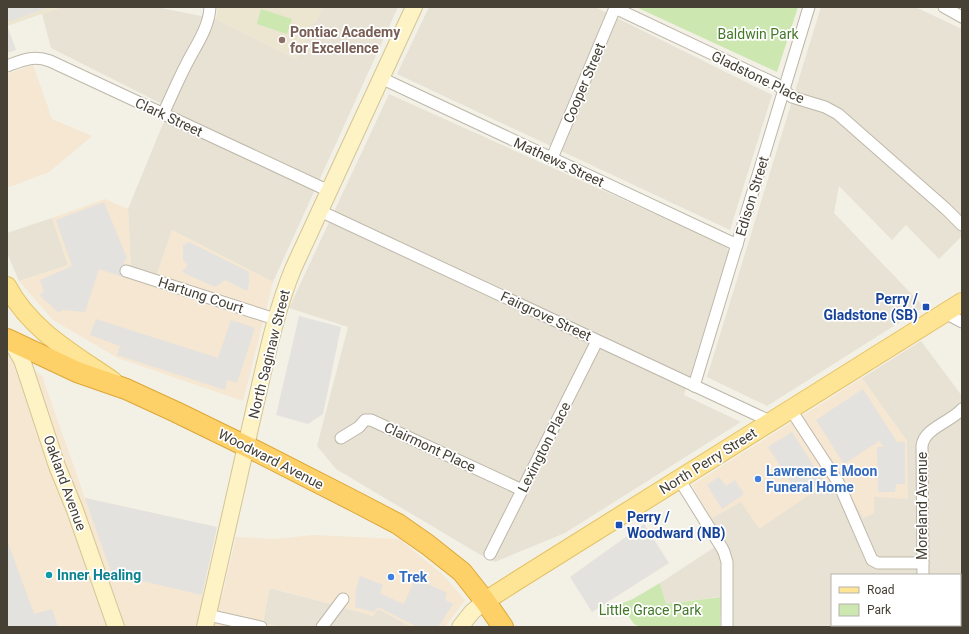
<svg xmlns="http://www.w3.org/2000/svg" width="969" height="634" font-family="Roboto,sans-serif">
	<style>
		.residential { fill: #e7e2d4; fill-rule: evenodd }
		.commercial { fill: #f5e7d1 }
		.education { fill: #ece5d0 }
		.green { fill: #cce7af }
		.parking { fill: #e4e2de }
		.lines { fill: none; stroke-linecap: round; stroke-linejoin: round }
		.street-casing { stroke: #beb8a9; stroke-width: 13 }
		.secondary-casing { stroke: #d3c596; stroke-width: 18 }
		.primary-casing { stroke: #e3c264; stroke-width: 20 }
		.highway-casing { stroke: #dda737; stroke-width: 22 }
		.street { stroke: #fff; stroke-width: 11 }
		.secondary { stroke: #fef3c5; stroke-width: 16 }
		.primary { stroke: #fee495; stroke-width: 18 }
		.highway { stroke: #fdd167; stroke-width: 20 }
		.education-dot { fill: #8d6e63; stroke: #fff; stroke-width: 1.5 }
		.transit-dot { fill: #1a4fb4; stroke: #fff; stroke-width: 1.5 }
		.shop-dot { fill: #3f7fe0; stroke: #fff; stroke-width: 1.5 }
		.culture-dot { fill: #0f9aa8; stroke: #fff; stroke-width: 1.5 }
		.labels { text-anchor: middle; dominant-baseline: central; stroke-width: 3.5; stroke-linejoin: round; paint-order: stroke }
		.education-label { font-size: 14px; font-weight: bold; fill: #785e54; stroke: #fff; text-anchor: start }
		.park-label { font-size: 14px; fill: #437829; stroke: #fff }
		.street-label { font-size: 14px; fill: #464035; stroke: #fff }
		.transit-label { font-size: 14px; font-weight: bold; fill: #164399; stroke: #fff; text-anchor: end }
		.shop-label { font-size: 14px; font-weight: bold; fill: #366cbe; stroke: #fff; text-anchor: start }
		.culture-label { font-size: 14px; font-weight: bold; fill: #0d838f; stroke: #fff; text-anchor: start }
	</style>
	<rect width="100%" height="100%" fill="#f3f0e6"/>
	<g class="residential">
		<polygon points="62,7 156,7 216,19 296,59 314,21 316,22 323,7 398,7 273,282 172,230 156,277 131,269 128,209 162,126 172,109 51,48 42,14"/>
		<polygon points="429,7 595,7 772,95 730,230 397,74"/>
		<polygon points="821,7 915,7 962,29 962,236 939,259 906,225 892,240 839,186 834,213 924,307 767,406 707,377"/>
		<polygon points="389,94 675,223 726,247 728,250 728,253 684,395 741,422 565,533 495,562 479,554 336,469 317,446 348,327 289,308"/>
		<polygon points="52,218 68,265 19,281 7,253 7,233"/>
		<path d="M921,341L962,396V627H733L732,595L666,604L660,583L724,541L711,519L741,501L839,475L874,497L907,441L862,378ZM832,575H960V625H832Z"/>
		<polygon points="269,588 327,603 373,616 378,609 412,627 280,627 263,623"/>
	</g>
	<g class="commercial">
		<polygon points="33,65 52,119 92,136 49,172 7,188 7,74"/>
		<polygon points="105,199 128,209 131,269 156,277 172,230 273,282 243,401 118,358 53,320 19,281 68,265 52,218"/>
		<polygon points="7,351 42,376 85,498 217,527 202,595 222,597 236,537 275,539 314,535 399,539 442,574 465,600 445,627 412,627 378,609 373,616 327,603 270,588 263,623 280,627 7,627"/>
		<polygon points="862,378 907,441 908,499 874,497 874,513 863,518 839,475 759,529 741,502 711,519 692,485"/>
	</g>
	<g class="education">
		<polygon points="7,7 62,7 7,26"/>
		<polygon points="218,7 323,7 316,22 314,21 296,59 216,19"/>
	</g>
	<g class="green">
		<polygon points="636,7 798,7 777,72"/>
		<polygon points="261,9 292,19 287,34 257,24"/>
		<polygon points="660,583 666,604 721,597 720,627 640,627 634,624 620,604 633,599"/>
	</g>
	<g class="parking">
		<polygon points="7,7 50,7 7,22"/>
		<polygon points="7,28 8,28 16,50 7,53"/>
		<polygon points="104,202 127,258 123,263 127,266 126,278 99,269 85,312 64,310 58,312 39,295 44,291 40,280 72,266 56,220"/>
		<polygon points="189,242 249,272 249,284 247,291 225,280 215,287 182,272 188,265 183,260 183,245"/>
		<polygon points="299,316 341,327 323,414 308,424 276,415"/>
		<polygon points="96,319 218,358 231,320 255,328 237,383 227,380 225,390 117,355 120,346 90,335"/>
		<polygon points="863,389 897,442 905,442 905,484 896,484 895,492 878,492 877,447 884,447 879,441 844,464 816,420"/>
		<polygon points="792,432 823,480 799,495 768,447"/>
		<polygon points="719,477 726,486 735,480 744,494 722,509 707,485"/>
		<polygon points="85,498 217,527 202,595 112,574"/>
		<polygon points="644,524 669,563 592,612 570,577"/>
		<polygon points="7,540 34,614 52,609 58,627 7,627"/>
		<polygon points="360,576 383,585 380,593 403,604 406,600 415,578 447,593 445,600 453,604 438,627 417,627 378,607 374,612 355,607 356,589"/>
	</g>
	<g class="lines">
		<g class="street-casing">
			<g id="street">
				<polyline points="944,7 962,17"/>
				<path d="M7,66C23,60 33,55 50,61L329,191"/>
				<polyline points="381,78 737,245"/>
				<path d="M163,114C171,97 178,80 187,63C196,45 209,28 210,7"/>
				<polyline points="552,158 615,8 776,84 792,97 825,107 838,114 946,209 962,225"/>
				<polyline points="320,211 772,422"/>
				<polyline points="126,271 275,319"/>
				<polyline points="945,313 962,322"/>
				<polyline points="694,386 809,7"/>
				<polyline points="791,410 838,482 872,560 878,563 923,563"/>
				<polyline points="341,438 359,427 365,420 371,420 522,490"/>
				<polyline points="679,479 722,548 724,552 727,562 727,627"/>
				<polyline points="490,554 597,341"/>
				<path d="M923,575L922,446C924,428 951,422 962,409"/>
				<polyline points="208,615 261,627"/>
				<polyline points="923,625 923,627"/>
				<polyline points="322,627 343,599"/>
			</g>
		</g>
		<g class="secondary-casing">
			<g id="secondary">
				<polyline points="11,341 22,360 29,381 57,466 75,510 116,627"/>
				<path d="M205,627C221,556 237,485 253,415C265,365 274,316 293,269L414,7"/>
				<polyline points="460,627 472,612 485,601"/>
			</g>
		</g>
		<g class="primary-casing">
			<g id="primary">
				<path d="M7,286C30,330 74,354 113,381"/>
				<polyline points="485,601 518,580 962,302"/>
			</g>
		</g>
		<g class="highway-casing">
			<polyline id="highway" points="7,339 77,372 126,389 176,412 256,451 356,502 398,524 428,545 462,572 485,601 503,627"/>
		</g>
		<use href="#street" class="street"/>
		<use href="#secondary" class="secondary"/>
		<use href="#primary" class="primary"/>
		<use href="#highway" class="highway"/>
	</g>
	<circle class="education-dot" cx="282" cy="40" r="4"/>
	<g class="transit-dot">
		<rect x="922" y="303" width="8" height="8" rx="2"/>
		<rect x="615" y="521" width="8" height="8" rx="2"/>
	</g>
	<g class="shop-dot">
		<circle cx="758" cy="479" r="4"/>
		<circle cx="391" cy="577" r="4"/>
	</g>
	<circle class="culture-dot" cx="49" cy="575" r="4"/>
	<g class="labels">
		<g class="education-label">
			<text x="290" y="32">Pontiac Academy<tspan x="290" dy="16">for Excellence</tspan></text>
		</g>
		<g class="park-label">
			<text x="758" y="34">Baldwin Park</text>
			<text x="650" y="610">Little Grace Park</text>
		</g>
		<g class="street-label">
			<text transform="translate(758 77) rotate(26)">Gladstone Place</text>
			<text transform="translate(584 83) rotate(-67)">Cooper Street</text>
			<text transform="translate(169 117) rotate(25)">Clark Street</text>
			<text transform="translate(559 162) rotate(25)">Mathews Street</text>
			<text transform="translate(752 196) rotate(-73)">Edison Street</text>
			<text transform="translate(201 295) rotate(18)">Hartung Court</text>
			<text transform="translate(546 316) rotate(25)">Fairgrove Street</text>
			<text transform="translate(269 354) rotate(-76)">North Saginaw Street</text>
			<text transform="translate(430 447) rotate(25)">Clairmont Place</text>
			<text transform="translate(544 447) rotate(-63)">Lexington Place</text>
			<text transform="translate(271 459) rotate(27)">Woodward Avenue</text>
			<text transform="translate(708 461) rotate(-32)">North Perry Street</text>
			<text transform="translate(65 483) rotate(70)">Oakland Avenue</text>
			<text transform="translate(922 506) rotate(-90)">Moreland Avenue</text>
		</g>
		<g class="transit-label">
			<text x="918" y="299">Perry /<tspan x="918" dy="16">Gladstone (SB)</tspan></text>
			<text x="627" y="517" text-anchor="start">Perry /<tspan x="627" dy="16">Woodward (NB)</tspan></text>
		</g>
		<g class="shop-label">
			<text x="766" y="471">Lawrence E Moon<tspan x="766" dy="16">Funeral Home</tspan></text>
			<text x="399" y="577">Trek</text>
		</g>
		<g class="culture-label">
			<text x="57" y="575">Inner Healing</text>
		</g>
	</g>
	<rect width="969" height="634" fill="none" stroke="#464035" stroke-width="16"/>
	<rect x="831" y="574" width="130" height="52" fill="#ffffff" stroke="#b5b3ae"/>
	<rect x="839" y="587" width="20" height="6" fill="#fee495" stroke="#b5b3ae"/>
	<text x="867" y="594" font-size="12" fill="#464035">Road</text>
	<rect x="839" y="604" width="20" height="12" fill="#cce7af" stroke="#b5b3ae"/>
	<text x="867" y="614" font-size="12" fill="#464035">Park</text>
</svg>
